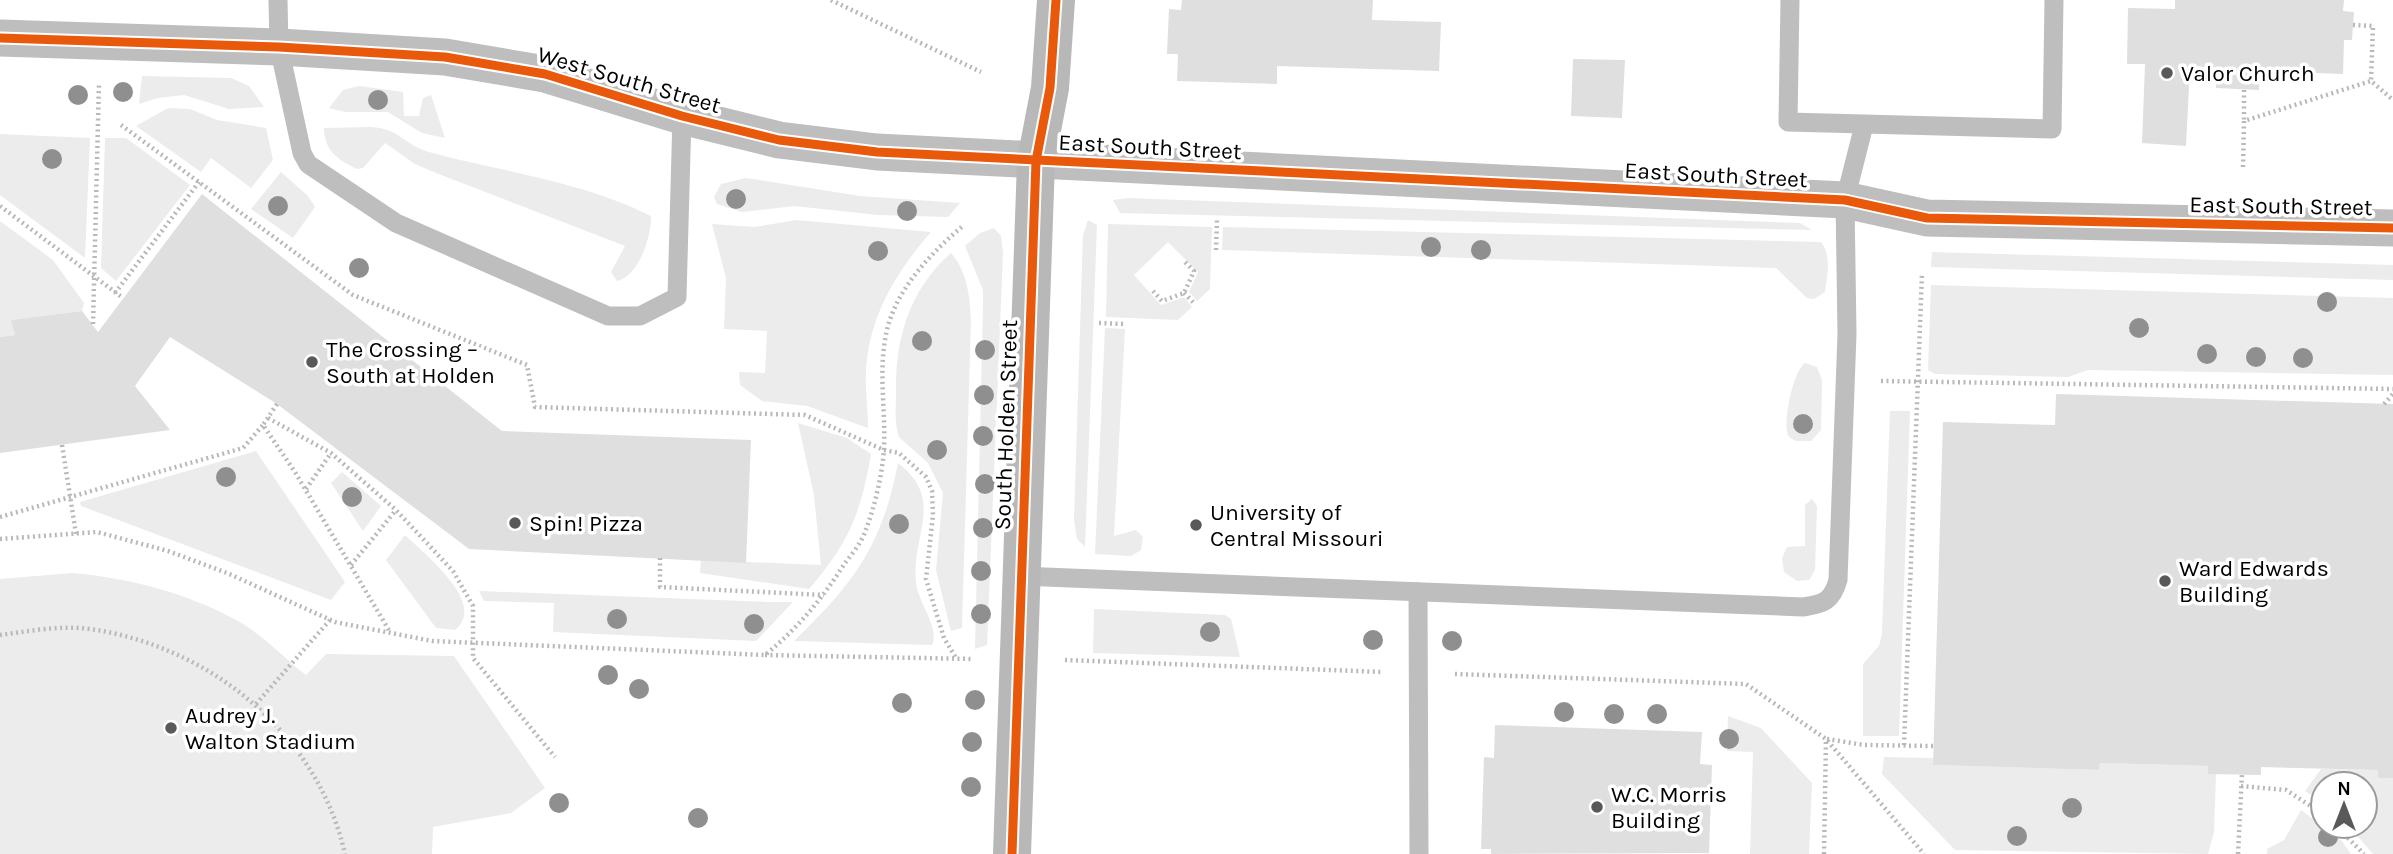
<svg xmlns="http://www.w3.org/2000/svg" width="2393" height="854" font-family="Karla,sans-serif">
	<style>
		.green { fill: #ececec }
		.building { fill: #dfdfdf }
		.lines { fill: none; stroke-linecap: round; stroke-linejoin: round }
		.path { stroke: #b9b9b9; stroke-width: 4.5; stroke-dasharray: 2 3.5; stroke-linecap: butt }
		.service { stroke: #bebebe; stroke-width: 19 }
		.minor { stroke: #bebebe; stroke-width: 37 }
		.secondary { stroke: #b8b8b8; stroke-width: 38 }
		.cycleway-casing { stroke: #fff; stroke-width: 13 }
		.cycleway { stroke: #e8590c; stroke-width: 9 }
		.tree { fill: #8f8f8f }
		.poi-dot { fill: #595959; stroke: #fff; stroke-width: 2.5 }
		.labels { text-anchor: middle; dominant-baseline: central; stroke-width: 7; stroke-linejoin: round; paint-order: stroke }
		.poi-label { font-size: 23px; fill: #000; stroke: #fff; text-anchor: start }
		.street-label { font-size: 23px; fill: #000; stroke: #fff }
	</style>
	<rect width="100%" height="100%" fill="#fff"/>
	<g class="green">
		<polygon points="142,76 231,78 249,86 264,107 229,109 184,95 158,98 139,104"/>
		<polygon points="359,86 403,92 404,116 419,116 423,98 431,95 445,138 422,133 388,112 345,112 329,108 343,90"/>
		<polygon points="168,108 190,109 217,120 266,128 273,160 251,188 211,158 201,172 136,126"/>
		<path d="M371,127C401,129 404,145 429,152C502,172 582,181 651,216C652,234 639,277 617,281L611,272L625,246L436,173L415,164L385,143L363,168L357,169C338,160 324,150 324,128Z"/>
		<polygon points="0,134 90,138 85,258 0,195"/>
		<polygon points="105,138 126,138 190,185 116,281 101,268"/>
		<polygon points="281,172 308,196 315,207 293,238 251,209"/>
		<polygon points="746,178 860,196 960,203 948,217 878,215 794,206 742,212 717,204 714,197 721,184"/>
		<polygon points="1128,198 1800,223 1812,230 1120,213 1113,200"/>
		<path d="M796,220L931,232C896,272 868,318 866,373C865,391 868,409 868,428L807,406L762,401L740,385L739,372L765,373L767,331L724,329L726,278L712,224L755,227Z"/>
		<polygon points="1088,220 1097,225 1085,547 1077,539 1074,520 1083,235"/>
		<polygon points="0,221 53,260 84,303 82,311 12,320 15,335 0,337"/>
		<polygon points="1108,224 1212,227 1210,289 1197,301 1189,292 1198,272 1168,242 1134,275 1161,305 1184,297 1192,307 1178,320 1106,317"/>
		<path d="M1223,227L1821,242C1832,256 1827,276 1825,292L1814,299L1807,298L1776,268L1222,250Z"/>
		<polygon points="994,228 1001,236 1003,253 987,645 975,649 983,305 983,290 965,246 980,233"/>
		<polygon points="1932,252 2393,265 2393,280 1931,267"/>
		<path d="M951,253C967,271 970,296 971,320L962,628L951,631L936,570L943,493L928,463L899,437C894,423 896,408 896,394C895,339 909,290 951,253Z"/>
		<polygon points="1931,285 2393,298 2393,375 2088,370 2068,377 1935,374 1928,370"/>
		<polygon points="1105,328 1125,329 1114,536 1136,530 1143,537 1141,550 1131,556 1095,554"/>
		<path d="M1805,363L1817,367L1822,380L1821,430L1811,441H1796L1789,437C1781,426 1793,371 1805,363Z"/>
		<polygon points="1890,411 1910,411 1899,736 1863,736 1863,664 1879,646 1882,634"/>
		<path d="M798,423L847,438L871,454C861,513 849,543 809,589L700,573L701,560L821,565L814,495Z"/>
		<polygon points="256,451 345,582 331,600 81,506 80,502"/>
		<path d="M898,463C946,500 911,534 916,583C918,602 940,628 932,645L794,641C854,583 882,546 898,463Z"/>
		<polygon points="342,472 381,506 363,531 331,483"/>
		<polygon points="1812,499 1817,506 1815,570 1809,580 1797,581 1784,572 1782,558 1787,547 1805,546 1805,505"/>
		<path d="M405,535C422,552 489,604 455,630L436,628L386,560Z"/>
		<path d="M72,573C130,578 187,593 238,621C263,635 284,658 306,675L326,654L454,656L545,788L511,813L433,827L432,854H0V579Z"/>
		<polygon points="479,591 768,602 793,602 756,641 553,632 554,603 484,601"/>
		<polygon points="1094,609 1225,615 1231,619 1240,657 1093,653"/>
		<polygon points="1728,716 1761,728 1812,783 1809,854 1750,854 1753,752 1727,751"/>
		<polygon points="1884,757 1933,758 1933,765 2099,770 2100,763 2208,766 2208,774 2216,774 2214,832 2208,854 1955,850 1882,774"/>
		<polygon points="2321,769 2378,770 2379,778 2393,778 2393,854 2373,854 2349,826 2365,826 2365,784 2323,784 2323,803 2305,791"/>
		<polygon points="2301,810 2342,841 2351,854 2267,854 2267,849 2284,840"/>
	</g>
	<g class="building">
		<polygon points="1182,0 1373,0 1372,20 1441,22 1439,71 1277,66 1277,84 1177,81 1178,54 1167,54 1169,9 1181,10"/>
		<polygon points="2175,0 2344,0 2343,11 2354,12 2352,40 2344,40 2343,74 2260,71 2259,90 2216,88 2216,68 2190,66 2186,146 2142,143 2145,64 2127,64 2128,8 2175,9"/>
		<polygon points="1573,59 1625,60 1622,118 1571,116"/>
		<polygon points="202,194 502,431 751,440 746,563 469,549 277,404 170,337 135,386 170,430 0,453 0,337 15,335 11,320 82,311 98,332"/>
		<polygon points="2056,394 2393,404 2393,778 2378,778 2378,770 2261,767 2261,775 2208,774 2208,766 2100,763 2099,770 1933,765 1943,422 2055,425"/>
		<polygon points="1495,725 1702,732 1700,764 1712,765 1709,853 1491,854 1491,849 1481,849 1484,757 1494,758"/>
	</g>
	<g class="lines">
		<g class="path">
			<polyline points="831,0 981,72"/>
			<polyline points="2353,25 2373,26 2371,81"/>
			<polyline points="2244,90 2244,121"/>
			<polyline points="121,125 353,295 527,365 535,407 805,415 884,450 899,453 926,477 932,491 933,515 926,579 944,638 956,658"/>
			<polyline points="2243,167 2244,121 2371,81 2393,100"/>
			<polyline points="0,206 123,298"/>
			<polyline points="1216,250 1217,220"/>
			<polyline points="1153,291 1162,301 1184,293 1194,271 1184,261"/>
			<polyline points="115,293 199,182"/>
			<polyline points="1184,293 1195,304"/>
			<polyline points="1099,323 1125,324"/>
			<polyline points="93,324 99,83"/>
			<polyline points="1881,381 2393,389"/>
			<polyline points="277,404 263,425 295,472 390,632"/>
			<polyline points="2384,404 2393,394"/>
			<polyline points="268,418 331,453 396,510 453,571 473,606 473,658 555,757"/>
			<polyline points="62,445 76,534"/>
			<polyline points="306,489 331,453"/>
			<polyline points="0,517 243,448 263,425"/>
			<path d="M0,539L97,532L168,551L227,573L335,622L432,641L765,655C798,628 822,599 845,563C852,554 861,543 865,532C875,506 882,476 884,449C886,408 877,367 888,326C899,286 933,251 964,225"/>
			<polyline points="660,558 660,587 824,595"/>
			<polyline points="351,565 396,510"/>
			<path d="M0,635C29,631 61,625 90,629C210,646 318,734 345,854"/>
			<polyline points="765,655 973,659"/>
			<polyline points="1065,660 1383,672"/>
			<polyline points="1455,674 1746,684 1826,739 1924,854"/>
			<polyline points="256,704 330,620"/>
			<polyline points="1827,739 1864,745 1933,746"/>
			<polyline points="1904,745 1922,273"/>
			<polyline points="2241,786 2286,790 2323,814"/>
			<polyline points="2336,826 2364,854"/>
			<polyline points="1824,854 1826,739"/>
			<polyline points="2238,854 2242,774"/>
		</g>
		<g class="service">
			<polyline points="278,0 279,47 302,153 308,164 396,223 608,316 640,316 677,297 682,116"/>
			<polyline points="1790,0 1788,122 2052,129 2054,0"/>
			<path d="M1020,576L1803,607C1824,604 1832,601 1838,580L1847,334L1845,200L1864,125"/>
			<polyline points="1418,592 1419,854"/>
		</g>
		<polyline class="minor" points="0,38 279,47 445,57 545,74 682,116 779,140 877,152 1845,200 1927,218 2393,228"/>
		<polyline class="secondary" points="1012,854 1036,161 1050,88 1056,0"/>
		<g class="cycleway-casing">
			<g id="cycleway">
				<polyline points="0,38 279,47 445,57 545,74 682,116 779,140 877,152 1845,200 1927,218 2393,228"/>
				<polyline points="1012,854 1036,161 1050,88 1056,0"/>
			</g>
		</g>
		<use href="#cycleway" class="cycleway"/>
	</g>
	<g class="tree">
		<circle cx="123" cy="92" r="10"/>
		<circle cx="78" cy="95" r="10"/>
		<circle cx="378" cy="100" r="10"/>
		<circle cx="52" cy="159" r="10"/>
		<circle cx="736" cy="199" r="10"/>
		<circle cx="278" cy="206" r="10"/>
		<circle cx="907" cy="211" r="10"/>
		<circle cx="1431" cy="247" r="10"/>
		<circle cx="1481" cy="250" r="10"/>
		<circle cx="878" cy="251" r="10"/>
		<circle cx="359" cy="268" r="10"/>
		<circle cx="2327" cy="302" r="10"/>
		<circle cx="2139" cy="328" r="10"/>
		<circle cx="922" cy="341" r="10"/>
		<circle cx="985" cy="350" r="10"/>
		<circle cx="2207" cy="354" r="10"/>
		<circle cx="2256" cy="357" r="10"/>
		<circle cx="2303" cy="358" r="10"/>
		<circle cx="984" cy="395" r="10"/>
		<circle cx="1803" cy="424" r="10"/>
		<circle cx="983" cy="436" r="10"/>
		<circle cx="937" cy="450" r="10"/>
		<circle cx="226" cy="477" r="10"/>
		<circle cx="985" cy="484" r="10"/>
		<circle cx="352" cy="497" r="10"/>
		<circle cx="899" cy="524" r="10"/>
		<circle cx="983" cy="528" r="10"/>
		<circle cx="981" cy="571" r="10"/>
		<circle cx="981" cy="614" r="10"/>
		<circle cx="617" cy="619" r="10"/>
		<circle cx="754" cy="624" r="10"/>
		<circle cx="1210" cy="632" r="10"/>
		<circle cx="1373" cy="640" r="10"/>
		<circle cx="1452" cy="641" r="10"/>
		<circle cx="608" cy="675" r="10"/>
		<circle cx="639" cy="689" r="10"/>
		<circle cx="975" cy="700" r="10"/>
		<circle cx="902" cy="703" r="10"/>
		<circle cx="1564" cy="712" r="10"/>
		<circle cx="1614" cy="714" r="10"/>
		<circle cx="1657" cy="714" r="10"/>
		<circle cx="1729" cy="739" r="10"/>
		<circle cx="972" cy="742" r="10"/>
		<circle cx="971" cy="787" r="10"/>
		<circle cx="559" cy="803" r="10"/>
		<circle cx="2072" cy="808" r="10"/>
		<circle cx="698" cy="818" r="10"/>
		<circle cx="2017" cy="836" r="10"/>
		<circle cx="2328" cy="837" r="10"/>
	</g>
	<g class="poi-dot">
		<circle cx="2167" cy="73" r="7"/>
		<circle cx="312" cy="362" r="7"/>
		<circle cx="515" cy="523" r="7"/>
		<circle cx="1196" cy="525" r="7"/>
		<circle cx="2165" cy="581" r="7"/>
		<circle cx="171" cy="728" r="7"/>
		<circle cx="1597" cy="807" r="7"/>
	</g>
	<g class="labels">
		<g class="poi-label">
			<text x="2181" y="73">Valor Church</text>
			<text x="326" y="349">The Crossing –<tspan x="326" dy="26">South at Holden</tspan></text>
			<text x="1210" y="512">University of<tspan x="1210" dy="26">Central Missouri</tspan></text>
			<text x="529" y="523">Spin! Pizza</text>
			<text x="2179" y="568">Ward Edwards<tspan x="2179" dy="26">Building</tspan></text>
			<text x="185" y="715">Audrey J.<tspan x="185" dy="26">Walton Stadium</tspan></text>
			<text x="1611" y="794">W.C. Morris<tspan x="1611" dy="26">Building</tspan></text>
		</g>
		<g class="street-label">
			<text transform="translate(629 80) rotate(16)">West South Street</text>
			<text transform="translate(1150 147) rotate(3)">East South Street</text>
			<text transform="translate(1716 175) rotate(3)">East South Street</text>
			<text transform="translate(2281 206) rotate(1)">East South Street</text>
			<text transform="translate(1006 425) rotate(-88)">South Holden Street</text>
		</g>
	</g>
	<g transform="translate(2344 805)"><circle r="33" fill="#ffffff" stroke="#999999" stroke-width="2"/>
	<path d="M0-5L12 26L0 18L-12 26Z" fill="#595959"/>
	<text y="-10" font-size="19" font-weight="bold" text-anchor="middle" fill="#000000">N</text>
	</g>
</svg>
